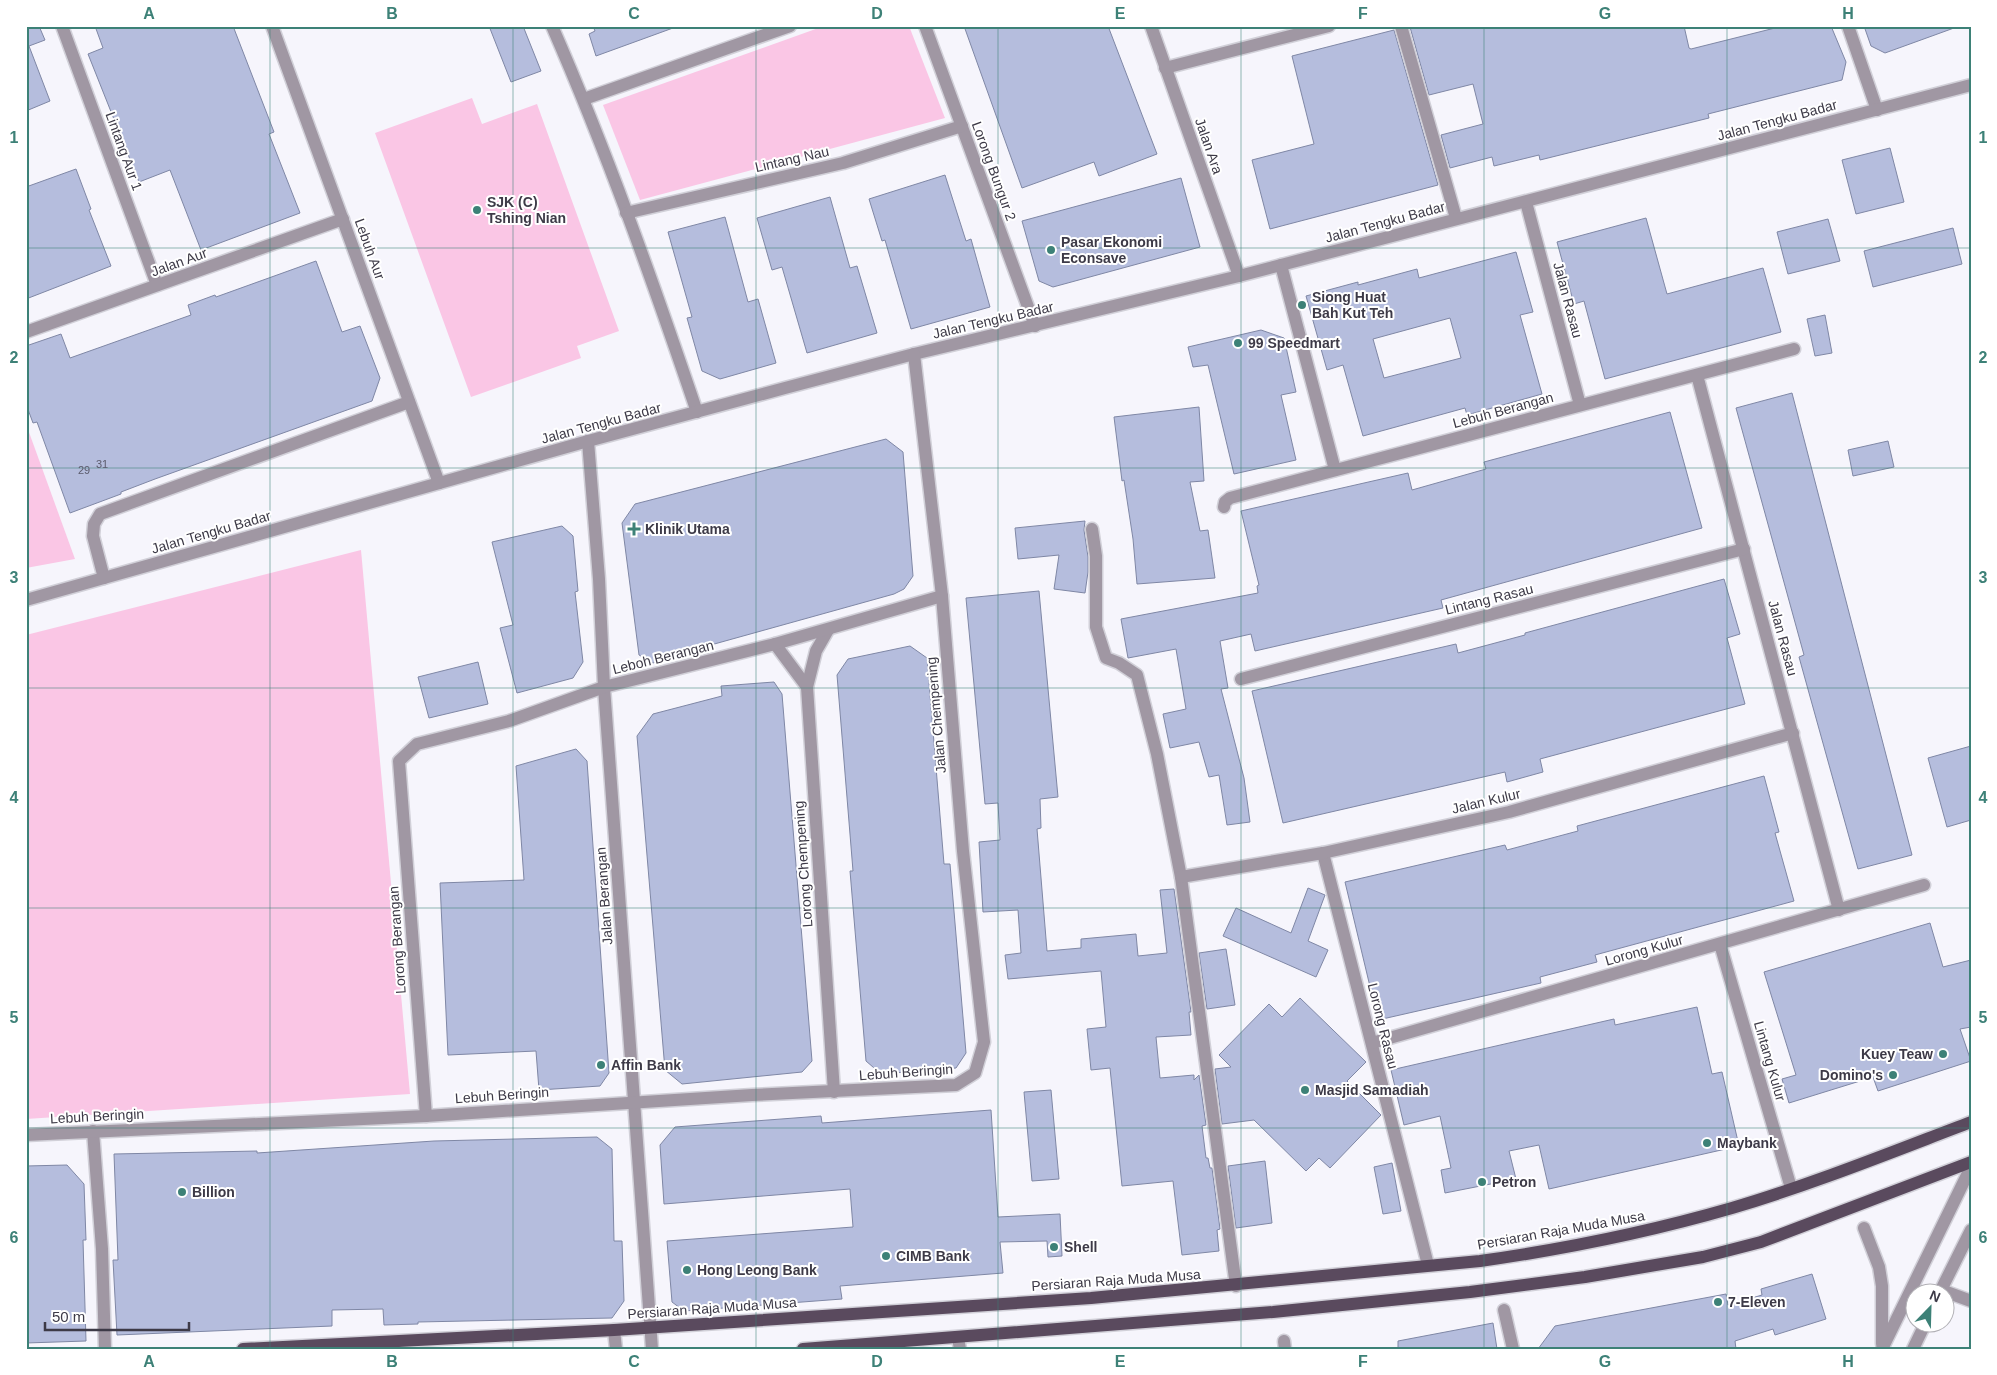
<svg xmlns="http://www.w3.org/2000/svg" width="1997" height="1375" font-family="Helvetica,sans-serif">
	<style>
		.green { fill: #fac6e5 }
		.building { fill: #b5bddd; stroke: #7f87a5; fill-rule: evenodd }
		.lines { fill: none; stroke-linecap: round; stroke-linejoin: round }
		.minor-casing { stroke: #d1d0d8; stroke-width: 15 }
		.major-casing { stroke: #d1d0d8; stroke-width: 15 }
		.minor { stroke: #a097a3; stroke-width: 12 }
		.major { stroke: #5a4a5e; stroke-width: 12 }
		.grid { fill: none; stroke: #3d8177; stroke-width: 1; stroke-opacity: 0.55 }
		.poi-dot { fill: #3d8177; stroke: #fff; stroke-width: 2 }
		.labels { text-anchor: middle; dominant-baseline: central; stroke-width: 4; stroke-linejoin: round; paint-order: stroke }
		.number-label { font-size: 11px; fill: #5b5b6c }
		.street-label { font-size: 14px; fill: #3d3a47; stroke: #fff }
		.poi-label { font-size: 14px; font-weight: bold; fill: #3d3a47; stroke: #fff; text-anchor: start }
		.neatline { fill: none; stroke: #3d8177; stroke-width: 2 }
		.grid-label { font-size: 16px; text-anchor: middle; font-weight: bold; fill: #3d8177 }
	</style>
	<rect width="100%" height="100%" fill="#f6f5fc"/>
	<g class="green">
		<polygon points="824,26 909,26 945,118 640,200 603,105"/>
		<polygon points="472,98 482,124 537,104 619,331 577,346 581,358 471,397 375,133"/>
		<polygon points="26,424 75,559 26,568"/>
		<polygon points="361,550 410,1094 26,1119 26,635"/>
	</g>
	<g class="building">
		<polygon points="26,26 39,26 45,40 29,46 50,101 26,111"/>
		<polygon points="95,26 233,26 274,132 269,134 300,213 201,250 170,170 139,182 88,54 103,48"/>
		<polygon points="489,26 523,26 541,71 511,82"/>
		<polygon points="593,26 673,26 673,28 596,56 589,34 595,31"/>
		<polygon points="964,26 1108,26 1157,154 1099,176 1094,162 1022,188"/>
		<polygon points="1684,26 1689,48 1691,49 1783,26 1831,26 1846,62 1842,80 1708,114 1709,118 1540,160 1539,155 1494,166 1492,157 1450,168 1441,135 1483,124 1473,84 1429,95 1410,27"/>
		<polygon points="1864,26 1954,26 1954,28 1885,53 1871,46"/>
		<polygon points="1394,30 1438,185 1270,229 1252,160 1314,144 1292,56"/>
		<polygon points="1890,148 1904,202 1856,214 1842,160"/>
		<polygon points="76,169 91,209 89,210 111,266 26,299 26,187"/>
		<polygon points="945,175 966,241 971,239 990,307 911,329 885,240 882,241 869,199"/>
		<polygon points="1181,178 1200,247 1053,287 1039,281 1022,221"/>
		<polygon points="830,197 850,268 857,266 877,333 807,353 782,267 772,270 757,218"/>
		<polygon points="725,217 748,302 758,299 776,363 720,379 702,371 687,318 692,317 668,232"/>
		<polygon points="1646,218 1667,294 1763,268 1781,332 1605,379 1584,301 1574,304 1557,242"/>
		<polygon points="1828,219 1840,261 1788,274 1777,232"/>
		<polygon points="1953,228 1962,264 1873,287 1864,251"/>
		<path d="M1516,252L1533,312L1520,315L1542,394L1467,415L1465,408L1363,436L1343,365L1327,370L1306,296L1358,282V285L1417,269L1419,278ZM1450,318L1461,358L1384,378L1373,339Z"/>
		<polygon points="316,261 342,332 360,326 380,378 372,401 155,479 121,492 121,494 70,513 37,422 33,423 26,404 26,346 61,334 70,358 191,315 188,305 215,295 216,297"/>
		<polygon points="1825,315 1832,353 1815,356 1807,319"/>
		<polygon points="1261,330 1284,338 1296,392 1281,395 1296,460 1234,474 1208,365 1193,367 1188,347"/>
		<polygon points="1792,393 1912,855 1858,869 1799,657 1804,655 1736,408"/>
		<polygon points="1199,407 1204,481 1190,482 1200,531 1208,530 1215,578 1137,584 1133,539 1124,480 1122,481 1114,417"/>
		<polygon points="1670,412 1702,528 1441,600 1443,608 1255,651 1251,634 1220,641 1228,688 1221,689 1244,778 1250,822 1227,825 1219,775 1209,777 1199,742 1170,748 1163,714 1186,709 1176,649 1128,658 1121,619 1258,593 1257,586 1259,585 1241,511 1408,473 1412,490 1486,469 1484,462"/>
		<polygon points="886,439 903,452 913,576 904,589 894,594 682,653 653,663 639,655 622,523 635,504"/>
		<polygon points="1888,441 1894,467 1853,476 1848,450"/>
		<polygon points="1085,521 1084,530 1088,557 1088,572 1085,593 1054,589 1059,555 1018,559 1015,528"/>
		<polygon points="562,526 573,536 578,591 575,592 583,662 573,678 517,693 500,628 513,625 492,542"/>
		<polygon points="1724,579 1740,634 1727,638 1745,704 1540,759 1543,772 1507,782 1505,772 1283,823 1252,691 1456,644 1458,653 1525,635 1525,633"/>
		<polygon points="1039,591 1058,797 1040,799 1041,828 1037,829 1047,951 1081,948 1081,939 1136,934 1138,956 1167,953 1160,890 1174,889 1191,1012 1189,1012 1191,1035 1156,1037 1160,1078 1194,1075 1194,1080 1199,1075 1206,1125 1202,1126 1206,1158 1208,1158 1210,1168 1212,1168 1220,1229 1217,1230 1219,1251 1182,1255 1173,1181 1122,1186 1110,1068 1091,1070 1087,1029 1106,1027 1101,971 1008,979 1005,955 1021,953 1018,910 983,912 979,842 1000,840 998,803 985,804 966,598"/>
		<polygon points="910,646 927,658 944,864 950,864 966,1053 956,1068 881,1074 866,1061 850,871 853,871 837,675 848,659"/>
		<polygon points="478,662 488,704 429,718 418,677"/>
		<polygon points="774,682 782,694 812,1061 802,1072 682,1084 665,1070 637,736 653,714 722,696 721,686"/>
		<polygon points="1971,746 1971,820 1947,827 1928,758"/>
		<polygon points="576,749 587,761 609,1073 600,1086 539,1090 536,1051 448,1055 440,883 524,880 516,766"/>
		<polygon points="1764,776 1779,832 1775,833 1794,901 1595,955 1597,962 1540,977 1541,983 1378,1020 1345,882 1505,845 1507,850 1578,831 1577,826"/>
		<polygon points="1308,888 1325,895 1308,941 1328,950 1316,977 1223,936 1236,908 1291,933"/>
		<polygon points="1930,923 1943,967 1971,960 1971,1027 1960,1029 1971,1061 1878,1091 1873,1077 1789,1103 1782,1079 1796,1075 1764,972"/>
		<polygon points="1226,949 1235,1005 1207,1009 1199,953"/>
		<polygon points="1300,998 1366,1062 1347,1081 1381,1115 1330,1168 1319,1158 1306,1171 1254,1120 1222,1124 1215,1069 1231,1067 1219,1055 1269,1004 1282,1017"/>
		<polygon points="1697,1007 1712,1074 1722,1072 1739,1146 1549,1189 1539,1145 1509,1151 1516,1179 1445,1193 1441,1170 1451,1168 1440,1116 1404,1125 1391,1070 1614,1019 1615,1025"/>
		<polygon points="1051,1090 1059,1179 1032,1181 1024,1092"/>
		<polygon points="991,1110 998,1217 1060,1214 1062,1256 1048,1257 1047,1241 1000,1242 1003,1273 840,1286 842,1299 684,1311 672,1302 667,1241 853,1227 850,1189 664,1204 660,1145 675,1127 821,1116 822,1123"/>
		<polygon points="597,1137 612,1149 614,1241 622,1241 624,1301 612,1318 418,1322 418,1324 384,1325 383,1309 332,1310 332,1326 117,1335 113,1260 118,1260 114,1154 257,1151 257,1153 434,1141"/>
		<polygon points="1265,1161 1272,1223 1236,1228 1228,1166"/>
		<polygon points="1392,1163 1401,1211 1383,1214 1374,1167"/>
		<polygon points="67,1165 84,1184 86,1240 83,1240 86,1341 26,1343 26,1166"/>
		<polygon points="1812,1274 1826,1319 1775,1335 1773,1329 1735,1341 1736,1349 1538,1349 1555,1326 1726,1294 1728,1305 1762,1295 1761,1289"/>
		<polygon points="1493,1323 1497,1349 1398,1349 1398,1341"/>
	</g>
	<g class="lines">
		<g class="minor-casing">
			<g id="minor">
				<polyline points="62,26 157,285"/>
				<polyline points="272,26 439,483"/>
				<path d="M552,26C607,152 653,282 697,412"/>
				<polyline points="925,26 1035,326"/>
				<polyline points="1151,26 1239,276"/>
				<polyline points="1401,26 1456,218"/>
				<polyline points="1848,26 1877,110"/>
				<polyline points="1165,68 1329,26"/>
				<polyline points="584,99 790,26"/>
				<polyline points="1526,202 1580,405"/>
				<polyline points="626,213 843,163 962,126"/>
				<polyline points="1281,265 1335,470"/>
				<polyline points="26,332 343,219"/>
				<polyline points="1697,375 1839,910"/>
				<polyline points="588,441 599,579 604,687 652,1349"/>
				<polyline points="1224,507 1225,502 1230,498 1794,349"/>
				<polyline points="1092,529 1096,556 1096,627 1106,658 1119,663 1137,675 1157,754 1181,877 1236,1286"/>
				<polyline points="104,578 93,536 94,524 100,514 409,402"/>
				<polyline points="26,600 588,441 785,388 914,354 1239,276 1971,85"/>
				<polyline points="775,644 807,687 834,1092"/>
				<polyline points="1241,679 1744,549"/>
				<polyline points="807,687 816,651 828,630"/>
				<polyline points="1323,853 1428,1265"/>
				<polyline points="1181,877 1323,853 1509,812 1793,733"/>
				<polyline points="1720,944 1791,1188"/>
				<polyline points="1372,1043 1924,885"/>
				<polyline points="426,1116 399,761 417,744 509,721 604,687 775,644 942,596"/>
				<polyline points="93,1131 102,1249 105,1349"/>
				<polyline points="26,1135 426,1116 752,1095 956,1085 975,1073 984,1042 963,851 942,596 914,354"/>
				<polyline points="1864,1228 1879,1267 1882,1286 1882,1344"/>
				<polyline points="1941,1290 1971,1301"/>
				<polyline points="1940,1292 1971,1230"/>
				<polyline points="1504,1310 1513,1349"/>
				<polyline points="614,1330 616,1349"/>
				<polyline points="958,1338 960,1349"/>
				<polyline points="1284,1341 1285,1349"/>
				<polyline points="1882,1349 1971,1167"/>
				<polyline points="1913,1349 1926,1322"/>
			</g>
		</g>
		<g class="major-casing">
			<g id="major">
				<path d="M243,1349L614,1330L1091,1298L1480,1261C1565,1249 1649,1232 1732,1208C1813,1184 1892,1152 1971,1122"/>
				<polyline points="803,1349 1273,1312 1470,1292 1585,1277 1703,1257 1761,1242 1971,1162"/>
			</g>
		</g>
		<use href="#minor" class="minor"/>
		<use href="#major" class="major"/>
	</g>
	<path class="grid" d="M270,26V1349M513,26V1349M756,26V1349M998,26V1349M1241,26V1349M1484,26V1349M1727,26V1349M26,248H1971M26,468H1971M26,688H1971M26,908H1971M26,1128H1971"/>
	<g class="poi-dot">
		<circle cx="477" cy="210" r="5"/>
		<circle cx="1051" cy="250" r="5"/>
		<circle cx="1302" cy="305" r="5"/>
		<circle cx="1238" cy="343" r="5"/>
		<path d="M631.5 521.5h5v5h5v5h-5v5h-5v-5h-5v-5h5z"/>
		<circle cx="1943" cy="1054" r="5"/>
		<circle cx="601" cy="1065" r="5"/>
		<circle cx="1893" cy="1075" r="5"/>
		<circle cx="1305" cy="1090" r="5"/>
		<circle cx="1707" cy="1143" r="5"/>
		<circle cx="1482" cy="1182" r="5"/>
		<circle cx="182" cy="1192" r="5"/>
		<circle cx="1054" cy="1247" r="5"/>
		<circle cx="886" cy="1256" r="5"/>
		<circle cx="687" cy="1270" r="5"/>
		<circle cx="1718" cy="1302" r="5"/>
	</g>
	<g class="labels">
		<g class="number-label">
			<text x="102" y="464">31</text>
			<text x="84" y="470">29</text>
		</g>
		<g class="street-label">
			<text transform="translate(1777 120) rotate(-15)">Jalan Tengku Badar</text>
			<text transform="translate(1209 146) rotate(71)">Jalan Ara</text>
			<text transform="translate(124 151) rotate(70)">Lintang Aur 1</text>
			<text transform="translate(792 159) rotate(-13)">Lintang Nau</text>
			<text transform="translate(994 171) rotate(70)">Lorong Bungur 2</text>
			<text transform="translate(1385 222) rotate(-15)">Jalan Tengku Badar</text>
			<text transform="translate(370 249) rotate(70)">Lebuh Aur</text>
			<text transform="translate(179 262) rotate(-20)">Jalan Aur</text>
			<text transform="translate(1568 300) rotate(75)">Jalan Rasau</text>
			<text transform="translate(993 320) rotate(-13)">Jalan Tengku Badar</text>
			<text transform="translate(1503 410) rotate(-15)">Lebuh Berangan</text>
			<text transform="translate(601 423) rotate(-15)">Jalan Tengku Badar</text>
			<text transform="translate(211 532) rotate(-16)">Jalan Tengku Badar</text>
			<text transform="translate(1489 599) rotate(-14)">Lintang Rasau</text>
			<text transform="translate(1783 638) rotate(75)">Jalan Rasau</text>
			<text transform="translate(663 657) rotate(-14)">Leboh Berangan</text>
			<text transform="translate(936 715) rotate(-95)">Jalan Chempening</text>
			<text transform="translate(1486 801) rotate(-13)">Jalan Kulur</text>
			<text transform="translate(803 864) rotate(-94)">Lorong Chempening</text>
			<text transform="translate(604 896) rotate(-94)">Jalan Berangan</text>
			<text transform="translate(397 940) rotate(-94)">Lorong Berangan</text>
			<text transform="translate(1644 950) rotate(-16)">Lorong Kulur</text>
			<text transform="translate(1383 1026) rotate(76)">Lorong Rasau</text>
			<text transform="translate(1770 1061) rotate(74)">Lintang Kulur</text>
			<text transform="translate(906 1072) rotate(-4)">Lebuh Beringin</text>
			<text transform="translate(502 1095) rotate(-4)">Lebuh Beringin</text>
			<text transform="translate(97 1116) rotate(-3)">Lebuh Beringin</text>
			<text transform="translate(1561 1230) rotate(-10)">Persiaran Raja Muda Musa</text>
			<text transform="translate(1116 1280) rotate(-4)">Persiaran Raja Muda Musa</text>
			<text transform="translate(712 1308) rotate(-4)">Persiaran Raja Muda Musa</text>
		</g>
		<g class="poi-label">
			<text x="487" y="202">SJK (C)<tspan x="487" dy="16">Tshing Nian</tspan></text>
			<text x="1061" y="242">Pasar Ekonomi<tspan x="1061" dy="16">Econsave</tspan></text>
			<text x="1312" y="297">Siong Huat<tspan x="1312" dy="16">Bah Kut Teh</tspan></text>
			<text x="1248" y="343">99 Speedmart</text>
			<text x="645" y="529">Klinik Utama</text>
			<text x="1933" y="1054" text-anchor="end">Kuey Teaw</text>
			<text x="611" y="1065">Affin Bank</text>
			<text x="1883" y="1075" text-anchor="end">Domino's</text>
			<text x="1315" y="1090">Masjid Samadiah</text>
			<text x="1717" y="1143">Maybank</text>
			<text x="1492" y="1182">Petron</text>
			<text x="192" y="1192">Billion</text>
			<text x="1064" y="1247">Shell</text>
			<text x="896" y="1256">CIMB Bank</text>
			<text x="697" y="1270">Hong Leong Bank</text>
			<text x="1728" y="1302">7-Eleven</text>
		</g>
	</g>
	<rect width="1997" height="1375" fill="none" stroke="#ffffff" stroke-width="55"/>
	<g transform="translate(1930 1308) rotate(23)"><circle r="24" fill="#ffffff" stroke="#b1b0b5"/>
	<path d="M0-4L9 19L0 12L-9 19Z" fill="#3d8177"/>
	<text y="-8" font-size="14" font-weight="bold" text-anchor="middle" fill="#3d3a47">N</text>
	</g>
	<path d="M45 1322v8h144v-8" fill="none" stroke="#3d3a47" stroke-width="2.5"/>
	<text x="52" y="1322" font-size="15" fill="#3d3a47" stroke="#ffffff" stroke-width="4" paint-order="stroke">50 m</text>
	<rect x="28" y="28" width="1942" height="1320" class="neatline"/>
	<g class="grid-label">
		<text x="149" y="19">A</text>
		<text x="392" y="19">B</text>
		<text x="634" y="19">C</text>
		<text x="877" y="19">D</text>
		<text x="1120" y="19">E</text>
		<text x="1363" y="19">F</text>
		<text x="1605" y="19">G</text>
		<text x="1848" y="19">H</text>
		<text x="14" y="143">1</text>
		<text x="1983" y="143">1</text>
		<text x="14" y="363">2</text>
		<text x="1983" y="363">2</text>
		<text x="14" y="583">3</text>
		<text x="1983" y="583">3</text>
		<text x="14" y="803">4</text>
		<text x="1983" y="803">4</text>
		<text x="14" y="1023">5</text>
		<text x="1983" y="1023">5</text>
		<text x="14" y="1243">6</text>
		<text x="1983" y="1243">6</text>
		<text x="149" y="1367">A</text>
		<text x="392" y="1367">B</text>
		<text x="634" y="1367">C</text>
		<text x="877" y="1367">D</text>
		<text x="1120" y="1367">E</text>
		<text x="1363" y="1367">F</text>
		<text x="1605" y="1367">G</text>
		<text x="1848" y="1367">H</text>
	</g>
</svg>
